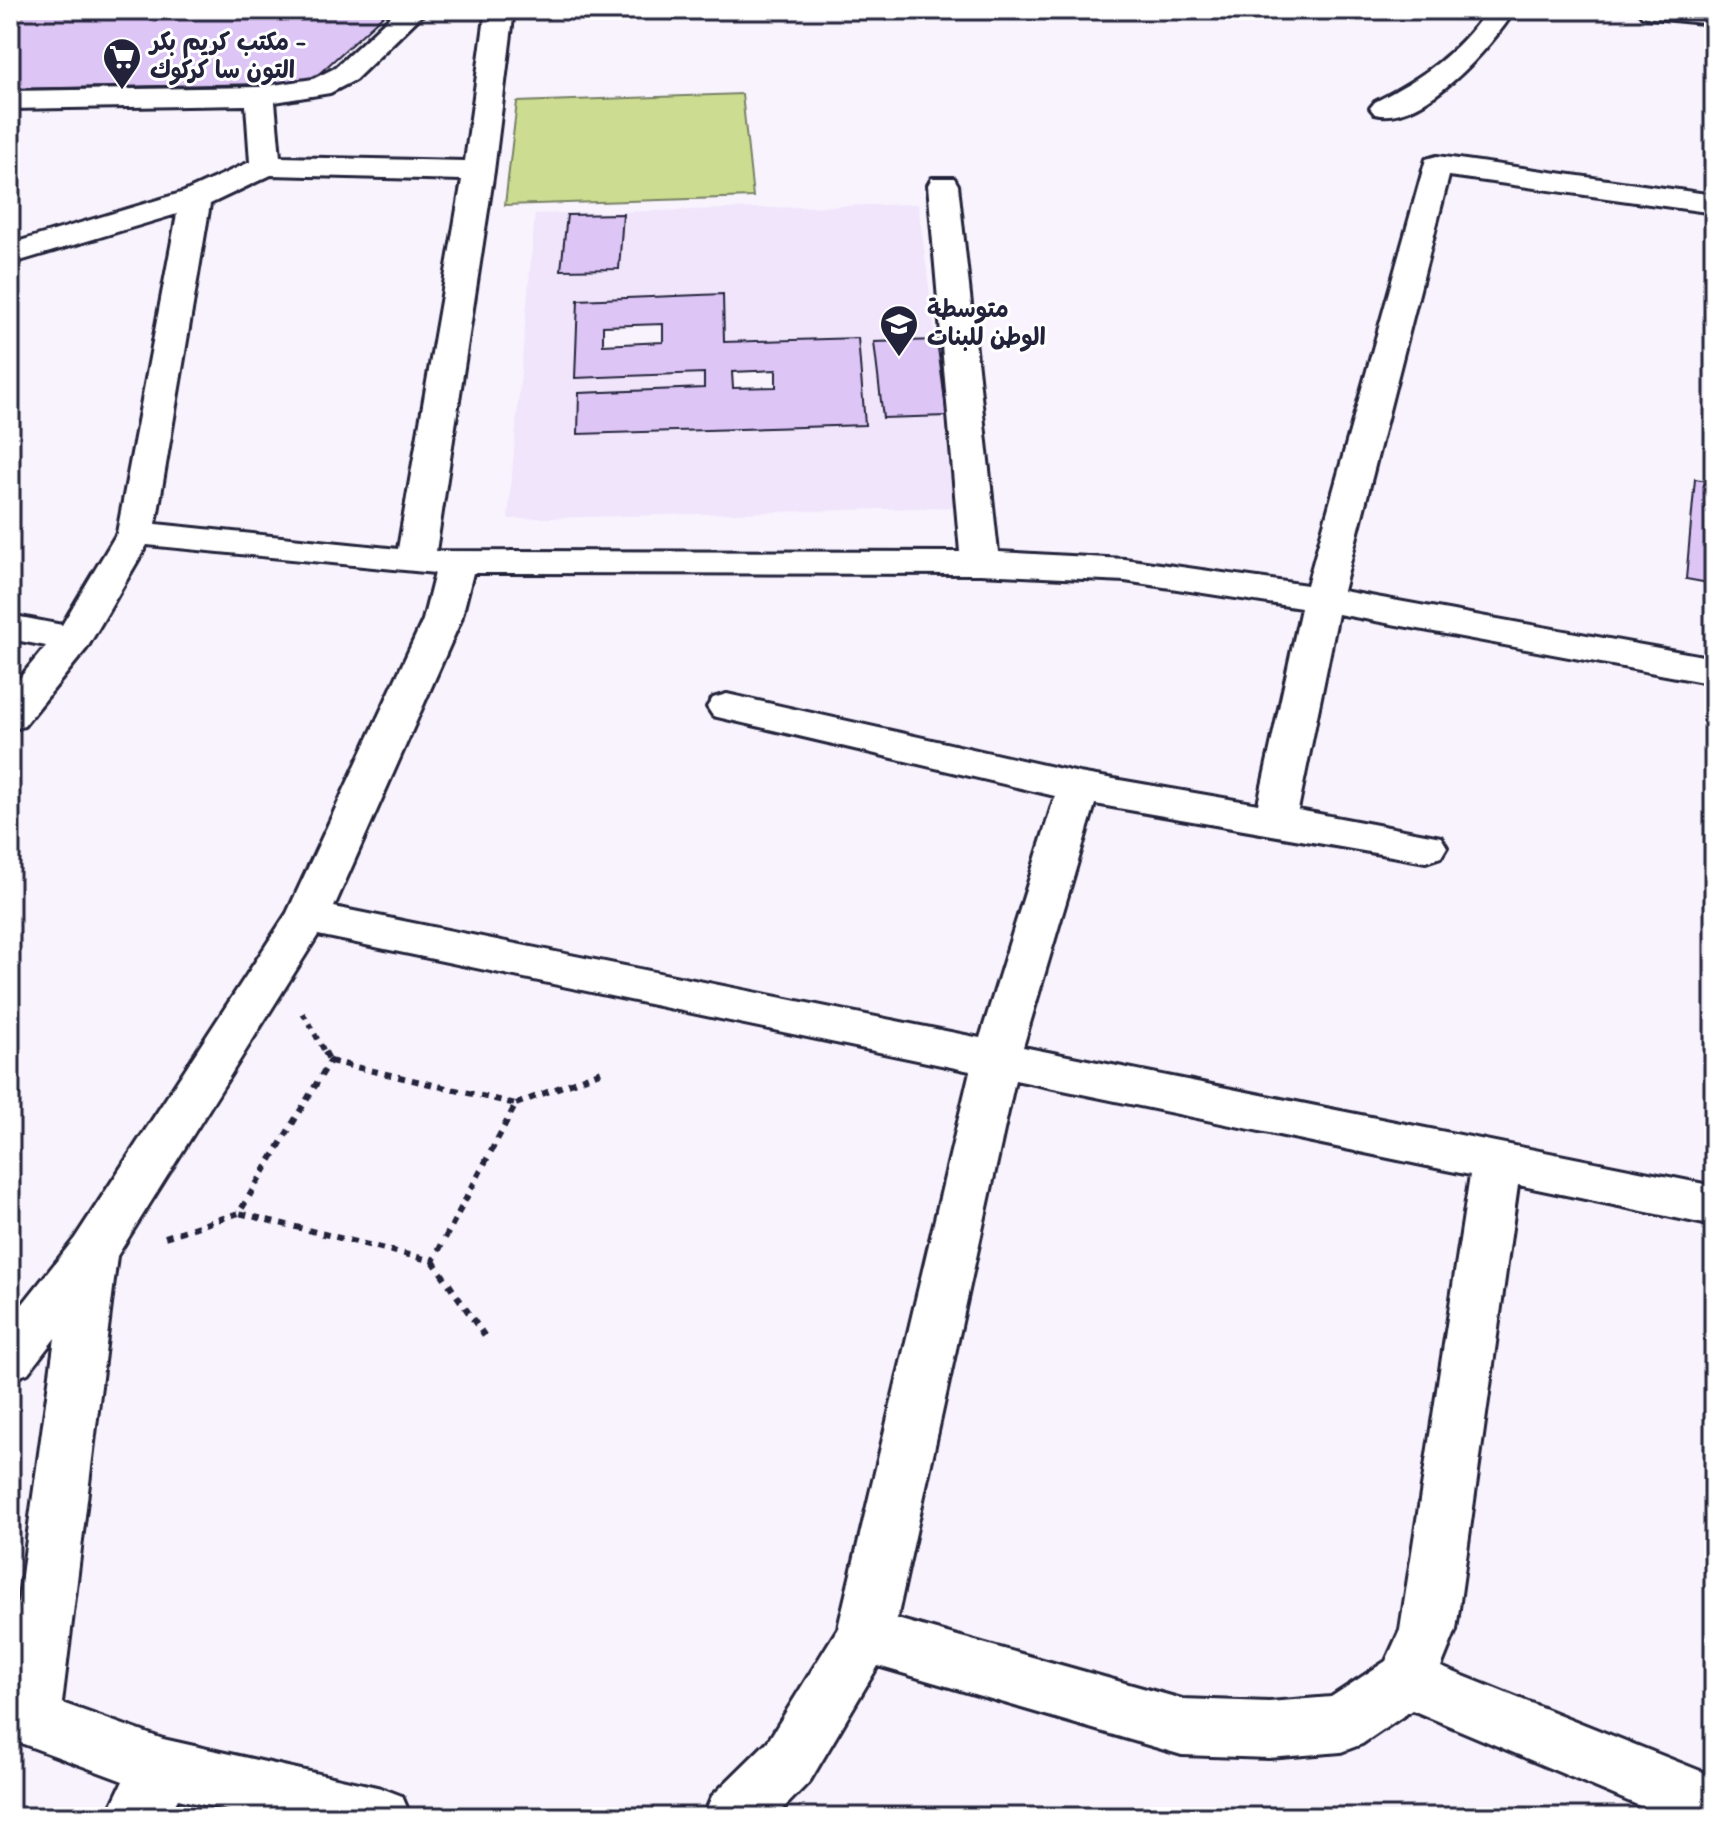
<svg xmlns="http://www.w3.org/2000/svg" width="1724" height="1827" font-family="Mynerve,'Playpen Sans Arabic',sans-serif">
	<style>
		.built { fill: #f0e5fb; fill-rule: evenodd }
		.green { fill: #ccdd91; stroke: #778066; stroke-width: 2 }
		.building { fill: #ddc5f5; stroke: #22223b; stroke-width: 2; fill-rule: evenodd }
		.lines { fill: none; stroke-linecap: round; stroke-linejoin: round }
		.minor-casing { stroke: #22223b; stroke-width: 6 }
		.path-far1 { stroke: #22223b; stroke-width: 5; stroke-dasharray: 6 6; stroke-linecap: butt }
		.path { stroke: #22223b; stroke-width: 6; stroke-dasharray: 7 7; stroke-linecap: butt }
		.minor { fill: #fff; fill-rule: evenodd }
		.labels { text-anchor: middle; dominant-baseline: central; stroke-width: 6; stroke-linejoin: round; paint-order: stroke }
		.far-poi-label { font-size: 24px; font-weight: bold; fill: #22223b; stroke: #fff; text-anchor: start }
	</style>
	<rect width="100%" height="100%" fill="#f8f3fd"/>
	<filter id="ink" filterUnits="userSpaceOnUse"><feTurbulence type="fractalNoise" baseFrequency=".0125" numOctaves="2"/><feDisplacementMap in="SourceGraphic" scale="16" xChannelSelector="R" yChannelSelector="G"/><feConvolveMatrix kernelMatrix="1 2 1 2 8 2 1 2 1" color-interpolation-filters="sRGB"/></filter>
	<g filter="url(#ink)">
		<path class="built" d="M918,204L958,507L508,519L535,214ZM622,214L619,269L561,270L567,215ZM723,294L724,342L857,338L865,424L579,434V394L704,388V373L575,378L578,300Z"/>
		<polygon class="green" points="742,94 753,197 505,205 517,102"/>
		<g class="building">
			<polygon points="10,10 389,10 309,83 10,89"/>
			<polygon points="623,214 619,269 561,270 567,215"/>
			<path d="M723,294L724,342L858,338L865,425L578,434L579,393L704,388V373L575,378L578,300ZM663,324V342L603,345V326ZM776,370V387L733,388L732,372Z"/>
			<polygon points="937,340 947,416 883,418 874,342"/>
			<polygon points="1695,479 1714,482 1714,584 1686,579"/>
		</g>
		<g class="lines">
			<g class="minor-casing">
				<g id="minor">
					<path d="M397,10H427L355,80L330,93L275,102L280,157L465,161L486,10H514L494,171L436,551L960,552L928,185L932,178H954L958,185L998,552L1125,559L1307,585L1426,159L1437,156L1714,195V213L1449,176L1343,591L1714,658V684L1338,614L1298,810L1441,837L1447,847L1441,857L1426,862L1095,804L1023,1047L1714,1186V1226L1518,1185L1456,1630L1441,1667L1703,1772L1714,1780V1817H1666L1412,1710L1362,1744L1341,1752L1269,1758L1182,1755L878,1666L810,1781L775,1817H703L712,1796L768,1741L838,1628L970,1071L318,935L117,1256L62,1703L163,1739L381,1788L402,1796L411,1817H256L178,1799L168,1817H106L123,1781L10,1739V1661L55,1338L28,1373L10,1380V1320L75,1238L287,913L423,620L435,573L147,545L87,648L24,726L10,730V690L46,646L10,639V615L62,625L117,533L177,214L10,264V244L184,192L250,162L246,105L10,109V91L260,87L313,79L335,68ZM271,175L462,180L398,549L156,524L210,204ZM473,573L980,574L1125,581L1301,608L1258,804L1079,773L727,694L713,698L707,707L713,716L1055,796L980,1038L334,907L461,620ZM1015,1080L1470,1175L1400,1630L1386,1661L1331,1697L1269,1702L1182,1699L897,1619Z"/>
					<path d="M1487,10H1515C1492,46 1423,126 1375,114L1370,108L1375,102C1421,78 1458,54 1487,10Z"/>
					<polygon points="1638,10 1714,10 1714,24 1652,18 1642,16"/>
				</g>
			</g>
			<polyline class="path-far1" points="303,1013 326,1054"/>
			<g class="path">
				<polyline points="325,1052 330,1061"/>
				<polygon points="330,1061 516,1104 433,1261 239,1213"/>
				<polyline points="516,1104 602,1071"/>
				<polyline points="165,1237 239,1213"/>
				<polyline points="433,1261 488,1341"/>
			</g>
			<use href="#minor" class="minor"/>
		</g>
	</g>
	<defs>
		<g id="supermarket-pin" transform="scale(2)"><path d="M0 17L-7.5 6A9.5 9.5 0 1 1 7.5 6Z" fill="#22223b" stroke="#fff"/><path d="M-6-5.5h2.5l.6 2H6L4.5 2H-2.5L-4.4-4H-6ZM-1.5 3.2a1.3 1.3 0 1 0 .1 0ZM3 3.2a1.3 1.3 0 1 0 .1 0Z" fill="#fff"/></g>
		<g id="school-pin" transform="scale(2)"><path d="M0 17L-7.5 6A9.5 9.5 0 1 1 7.5 6Z" fill="#22223b" stroke="#fff"/><path d="M0-5L7-2L0 1L-7-2ZM-4 1L0 2.5L4 1V4Q0 6-4 4Z" fill="#fff"/></g>
	</defs>
	<g fill-rule="evenodd">
		<use href="#supermarket-pin" x="122" y="57"/>
		<use href="#school-pin" x="899" y="324"/>
	</g>
	<g class="labels">
		<g class="far-poi-label">
			<text x="150" y="43">مكتب كريم بكر -<tspan x="150" dy="28">التون سا كركوك</tspan></text>
			<text x="927" y="310">متوسطة<tspan x="927" dy="28">الوطن للبنات</tspan></text>
		</g>
	</g>
	<rect width="1724" height="1827" fill="none" stroke="#fff" stroke-width="40"/>
	<rect x="20" y="20" width="1684" height="1787" fill="none" stroke="#22223b" stroke-width="3" filter="url(#ink)"/>
</svg>
